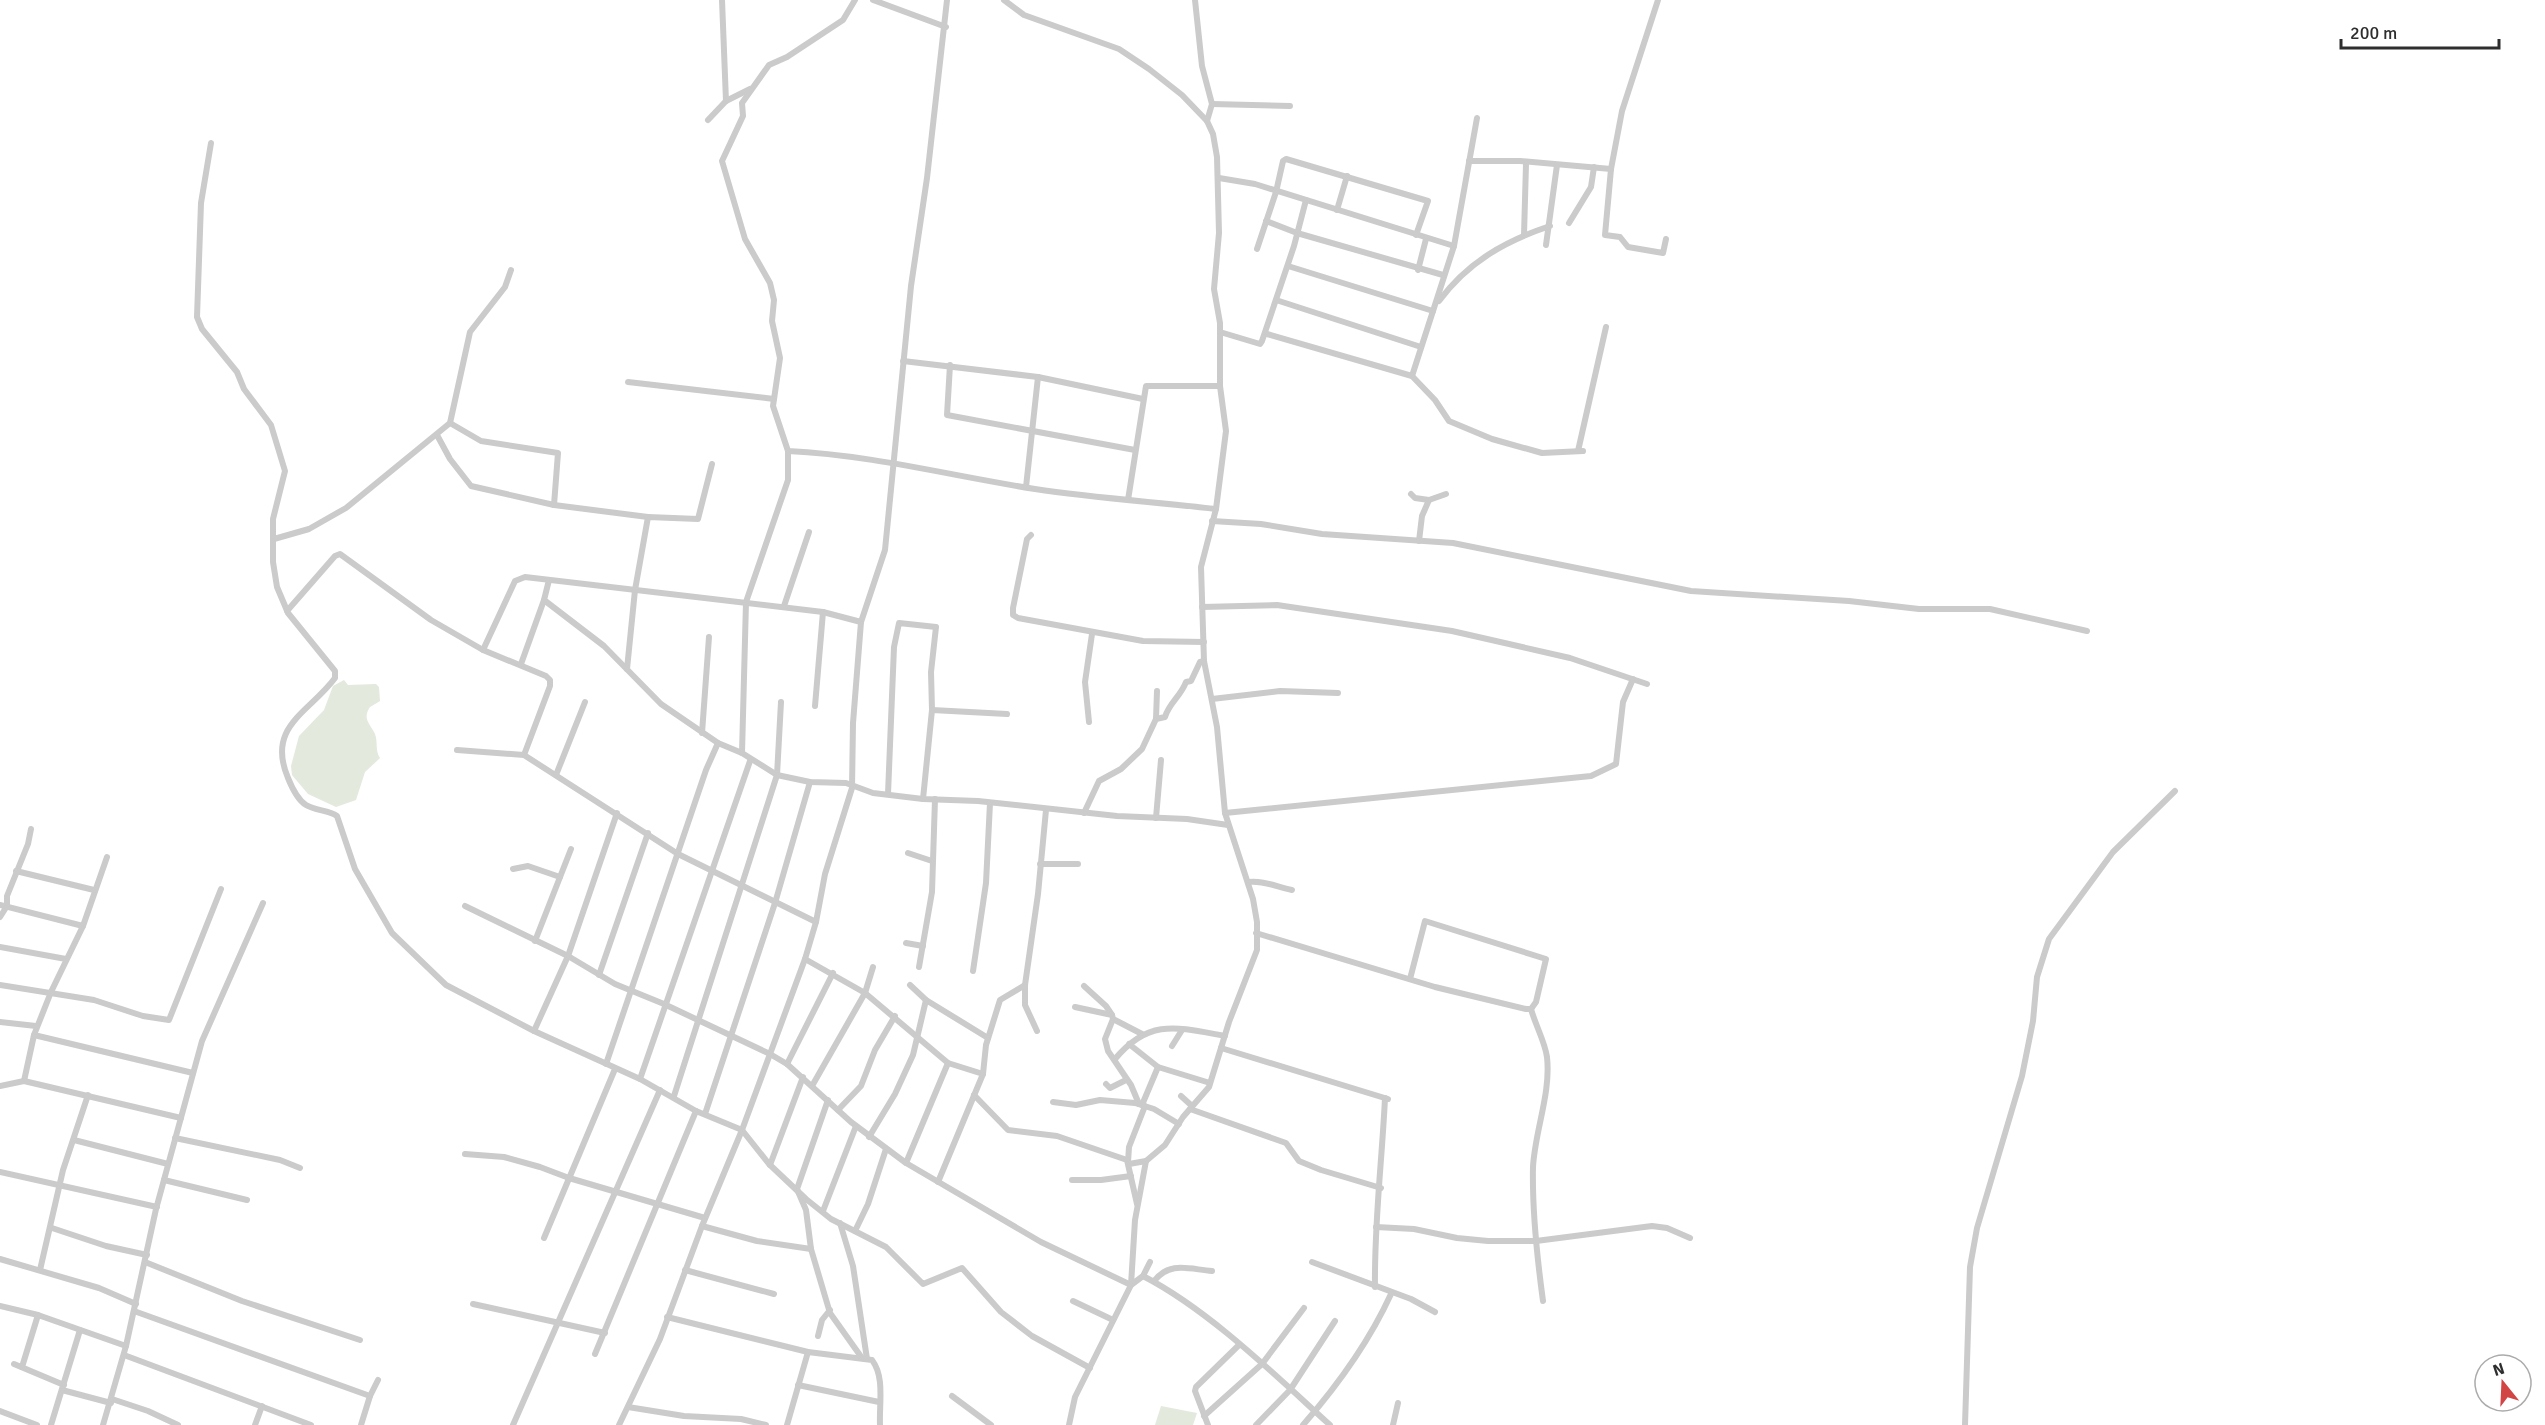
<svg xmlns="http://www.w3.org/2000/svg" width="2545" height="1425" font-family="Signika,sans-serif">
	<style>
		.green { fill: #e3e9dd }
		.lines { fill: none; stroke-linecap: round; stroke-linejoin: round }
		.minor { stroke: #cbcbcb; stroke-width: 6 }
	</style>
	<rect width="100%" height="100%" fill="#fff"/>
	<g class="green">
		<path d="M344,680L348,685L376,684L379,687L380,701L370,707C362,719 370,723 375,734C378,742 375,751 380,758L365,772L356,800L336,807L308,794L292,775L291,766L299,736L324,710L333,686Z"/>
		<polygon points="1161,1406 1197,1413 1193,1425 1155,1425"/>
	</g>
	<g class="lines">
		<g class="minor">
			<polyline points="722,0 726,101"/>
			<path d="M855,0L843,20L787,57L769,65L742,103L743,116L722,161L745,239L770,283L774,300L772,321L780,358L773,406L788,451C872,455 952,476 1035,489C1095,498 1156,502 1216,509"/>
			<polyline points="873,0 946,27"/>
			<polyline points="1004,0 1024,15 1119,49 1149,69 1182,95 1207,121 1213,134 1217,157 1219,233 1214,289 1220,323 1220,386 1226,431 1216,509 1201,567 1204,661 1217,727 1225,813 1253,899 1257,922 1257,950 1229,1022 1209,1087 1183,1117 1165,1145 1146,1161 1135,1220 1131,1285 1075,1397 1069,1425"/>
			<polyline points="1195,0 1202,66 1212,104 1207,121"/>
			<polyline points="1658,0 1622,111 1611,169 1605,235 1620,237 1628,247 1663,253 1666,239"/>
			<polyline points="1212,104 1290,106"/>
			<polyline points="708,120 726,101 750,89"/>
			<path d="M211,143L201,203L197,317L202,329L237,372L244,389L271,425L285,471L273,519V562L277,587L288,613L335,671V678C309,713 266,726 288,778C292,788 298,800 306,805C316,811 328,810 337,816L355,869L392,933L446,985L534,1031L640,1079L696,1111L742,1130L769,1164L806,1199L831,1219L886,1247L923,1284L962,1268L1001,1312L1032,1336L1090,1368"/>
			<polyline points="1469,161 1520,161 1611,169"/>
			<polyline points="1219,178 1255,184 1454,246"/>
			<polyline points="1337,210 1347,176"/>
			<polyline points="1266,221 1297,233 1443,275"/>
			<polyline points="1569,223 1591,187 1594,167"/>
			<polyline points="1524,235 1526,164"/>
			<polyline points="1546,245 1557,165"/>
			<polyline points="1257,249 1276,192 1283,161 1286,159 1428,201 1416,235"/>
			<polyline points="1288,266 1433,311"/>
			<polyline points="1418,270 1426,239"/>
			<polyline points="1276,300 1421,347"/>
			<path d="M1439,301C1468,262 1505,241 1550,226"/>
			<polyline points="1220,332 1260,344 1262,341 1294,246 1306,200"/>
			<polyline points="1267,334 1412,376 1454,246 1477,118"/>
			<polyline points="903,361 1038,377 1143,399"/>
			<polyline points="950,365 947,415 1135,450"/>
			<polyline points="1412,376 1435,400 1449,421 1492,439 1542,453 1583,451"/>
			<polyline points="628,382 774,399"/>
			<polyline points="450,423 481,441 558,453 554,505"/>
			<polyline points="437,435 450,459 471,486 554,505 648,517"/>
			<polyline points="1578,451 1606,327"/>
			<polyline points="1026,487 1038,377"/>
			<polyline points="1411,494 1415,498 1429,500"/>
			<polyline points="1128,500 1146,386 1220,386"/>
			<polyline points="1212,521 1261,524 1322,534 1453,543 1691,591 1849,601 1919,609 1990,609 2087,631"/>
			<polyline points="1031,535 1027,539 1013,608 1013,615 1018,618 1143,641 1204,642"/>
			<polyline points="274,539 309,529 346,508 450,423 470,332 505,287 511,270"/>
			<polyline points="1419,541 1422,516 1429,500 1446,494"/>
			<polyline points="549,580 544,600 604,646 661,704 718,743 742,753 777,775 810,782 846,783 873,793 923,799 978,801 1117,816 1187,819 1228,825"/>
			<polyline points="784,606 809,532"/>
			<polyline points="1202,607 1277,605 1452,631 1570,658 1647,684"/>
			<polyline points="287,611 335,556 340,554 431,620 483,650 546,676 550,680 550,686 524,755"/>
			<polyline points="483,650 515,581 525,577 823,612 861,622"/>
			<polyline points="521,664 544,600"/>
			<polyline points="627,669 635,590 648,517 698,519 712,464"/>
			<polyline points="1212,699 1280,691 1338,693"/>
			<polyline points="815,706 823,612"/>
			<polyline points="1156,719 1157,691"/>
			<polyline points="1089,722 1085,682 1092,634"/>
			<polyline points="702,733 709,637"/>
			<polyline points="457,750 524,755 678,854 816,922"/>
			<polyline points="742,753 746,602 788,480 788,451"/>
			<polyline points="556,775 585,702"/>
			<polyline points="888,794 894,647 899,623 936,627 931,672 932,710"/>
			<polyline points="923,799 932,710 1007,714"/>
			<path d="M1084,813L1099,781L1121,769L1142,749L1156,719L1165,717C1169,703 1181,696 1186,682L1191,681L1200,662L1204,661"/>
			<polyline points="1225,813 1591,776 1616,764 1623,702 1633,679"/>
			<polyline points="1156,818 1161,760"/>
			<polyline points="908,853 932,861"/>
			<polyline points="107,857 83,926 51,992 34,1035 193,1073"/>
			<polyline points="1040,864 1078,864"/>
			<polyline points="513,869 528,866 560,877"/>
			<polyline points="16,871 94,890"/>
			<path d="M1248,882C1263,880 1277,887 1292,890"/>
			<polyline points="0,905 83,926"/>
			<polyline points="465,906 568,956 615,984 664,1004 770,1054 787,1064 851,1122 906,1163 1041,1242 1131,1285 1143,1276 1150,1262"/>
			<polyline points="0,917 7,906 7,896 28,844 31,829"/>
			<polyline points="1256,933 1435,987 1526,1009 1531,1009 1536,1002 1546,959 1425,921 1410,979"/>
			<polyline points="535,941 571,849"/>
			<polyline points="906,943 923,946"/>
			<polyline points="0,947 66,959"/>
			<polyline points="805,959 865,993 948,1063 983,1074"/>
			<polyline points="919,967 932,892 935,799"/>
			<polyline points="973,971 986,883 990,803"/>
			<polyline points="599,975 648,833"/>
			<polyline points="0,985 94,1000 143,1016 169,1020 221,889"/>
			<polyline points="910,985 926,1000 988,1038"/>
			<polyline points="1084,986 1106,1006 1112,1015"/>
			<polyline points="1075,1007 1112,1015 1113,1019 1142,1034"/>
			<path d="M1531,1009C1535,1024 1545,1042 1547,1057C1551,1094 1535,1130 1533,1167C1532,1212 1537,1257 1543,1301"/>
			<polyline points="1113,1019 1105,1039 1108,1051 1131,1085 1139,1104"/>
			<polyline points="0,1022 36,1026"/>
			<polyline points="534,1031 568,956 617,813"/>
			<polyline points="1037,1031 1025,1005 1025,985 1038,894 1046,810"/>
			<polyline points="1129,1044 1158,1067 1210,1083"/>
			<polyline points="1172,1046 1182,1030"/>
			<polyline points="1221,1048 1388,1099"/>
			<path d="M1115,1059C1149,1018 1177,1027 1225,1036"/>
			<polyline points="606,1064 706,770 718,743"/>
			<polyline points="787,1064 833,973"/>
			<polyline points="640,1079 750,761"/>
			<polyline points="24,1081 34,1035"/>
			<polyline points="1106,1084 1110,1088 1126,1080"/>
			<polyline points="0,1086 24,1081 181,1118"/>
			<polyline points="812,1086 865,993 873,967"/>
			<polyline points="974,1095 1008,1130 1057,1136 1127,1160 1137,1204"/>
			<polyline points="674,1096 777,775 781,702"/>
			<polyline points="1181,1096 1192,1106"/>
			<polyline points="828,1100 797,1189 806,1210 811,1249 830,1313 862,1358"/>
			<polyline points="1053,1102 1076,1105 1100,1100 1135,1103 1154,1109 1179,1124"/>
			<polyline points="1142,1105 1158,1067"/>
			<polyline points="1190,1109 1286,1143 1299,1161 1321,1170 1381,1188"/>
			<polyline points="838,1110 861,1086 875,1050 895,1016"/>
			<polyline points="705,1114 775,903 810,782"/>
			<polyline points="869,1137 895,1094 913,1055 926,1000"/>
			<polyline points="175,1138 280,1160 300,1168"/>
			<polyline points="74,1140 168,1164"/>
			<polyline points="465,1154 504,1157 540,1167 569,1178 705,1218"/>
			<polyline points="1128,1162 1129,1147 1145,1106"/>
			<polyline points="906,1163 948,1063"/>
			<polyline points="1129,1164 1146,1161"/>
			<polyline points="770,1165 803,1077"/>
			<polyline points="0,1172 157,1207"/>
			<polyline points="164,1180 247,1200"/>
			<polyline points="1072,1180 1101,1180 1131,1176"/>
			<polyline points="938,1182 983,1074 986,1045 1000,1000 1025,985"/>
			<polyline points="823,1211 856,1126"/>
			<polyline points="840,1223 853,1266 867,1359"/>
			<polyline points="702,1226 757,1241 811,1249"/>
			<polyline points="1376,1227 1414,1229 1457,1238 1488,1241 1536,1241 1652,1226 1667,1228 1690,1238"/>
			<polyline points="52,1228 106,1246 147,1255"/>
			<polyline points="855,1231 868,1204 886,1149"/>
			<polyline points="544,1238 615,1069"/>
			<polyline points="0,1259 99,1288 136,1304"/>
			<polyline points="145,1262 242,1301 360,1340"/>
			<polyline points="1312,1262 1411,1299 1435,1312"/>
			<polyline points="40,1270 63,1170 88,1095"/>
			<polyline points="685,1270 774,1294"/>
			<path d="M1143,1276C1209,1310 1275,1375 1330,1425"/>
			<path d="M1154,1281C1170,1261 1188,1269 1212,1271"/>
			<path d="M1375,1287C1374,1224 1382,1161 1385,1098"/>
			<polyline points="1073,1301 1113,1320"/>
			<polyline points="473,1304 605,1333"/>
			<polyline points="0,1306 38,1315 126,1346"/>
			<polyline points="134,1311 370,1396"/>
			<path d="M667,1317L808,1352L872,1360C885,1377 879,1404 880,1425"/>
			<polyline points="818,1336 822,1320 830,1310"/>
			<polyline points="595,1354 696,1111"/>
			<polyline points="124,1355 311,1425"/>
			<polyline points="14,1364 64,1385"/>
			<polyline points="22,1367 38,1315"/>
			<polyline points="798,1385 879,1402"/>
			<polyline points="62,1390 111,1403"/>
			<polyline points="952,1396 991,1425"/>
			<polyline points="112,1399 148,1411 178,1425"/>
			<polyline points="628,1407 684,1416 741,1419 766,1425"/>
			<polyline points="0,1411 37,1425"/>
			<polyline points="1204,1416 1262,1364 1304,1308"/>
			<polyline points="51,1425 80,1330"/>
			<polyline points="103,1425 126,1346 156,1209 202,1041 263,903"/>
			<polyline points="255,1425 262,1406"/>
			<polyline points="361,1425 370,1396 378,1380"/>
			<polyline points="513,1425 660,1090"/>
			<polyline points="619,1425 660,1339 702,1226 742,1130 805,959 816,922 825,874 852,788 853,723 861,622 885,550 911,286 927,178 947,0"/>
			<polyline points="787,1425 808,1352"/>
			<polyline points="1208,1425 1195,1391 1196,1387 1239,1345"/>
			<polyline points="1256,1425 1290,1390 1335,1321"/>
			<path d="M1303,1425C1338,1385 1369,1342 1391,1294"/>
			<polyline points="1393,1425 1398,1403"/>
			<polyline points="1965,1425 1970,1267 1977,1228 2022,1076 2033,1021 2037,977 2049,939 2113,852 2175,791"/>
		</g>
	</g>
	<g transform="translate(2503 1383) rotate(342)"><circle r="28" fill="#ffffff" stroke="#ababab" stroke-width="1.5"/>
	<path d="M0-4.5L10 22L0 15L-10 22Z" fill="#d14544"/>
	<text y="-9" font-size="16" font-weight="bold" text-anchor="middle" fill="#2e2e2e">N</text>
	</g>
	<path d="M2341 39v9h158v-9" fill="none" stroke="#2e2e2e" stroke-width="3"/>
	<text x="2350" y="39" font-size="18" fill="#2e2e2e" stroke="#ffffff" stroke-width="4.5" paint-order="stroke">200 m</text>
</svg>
